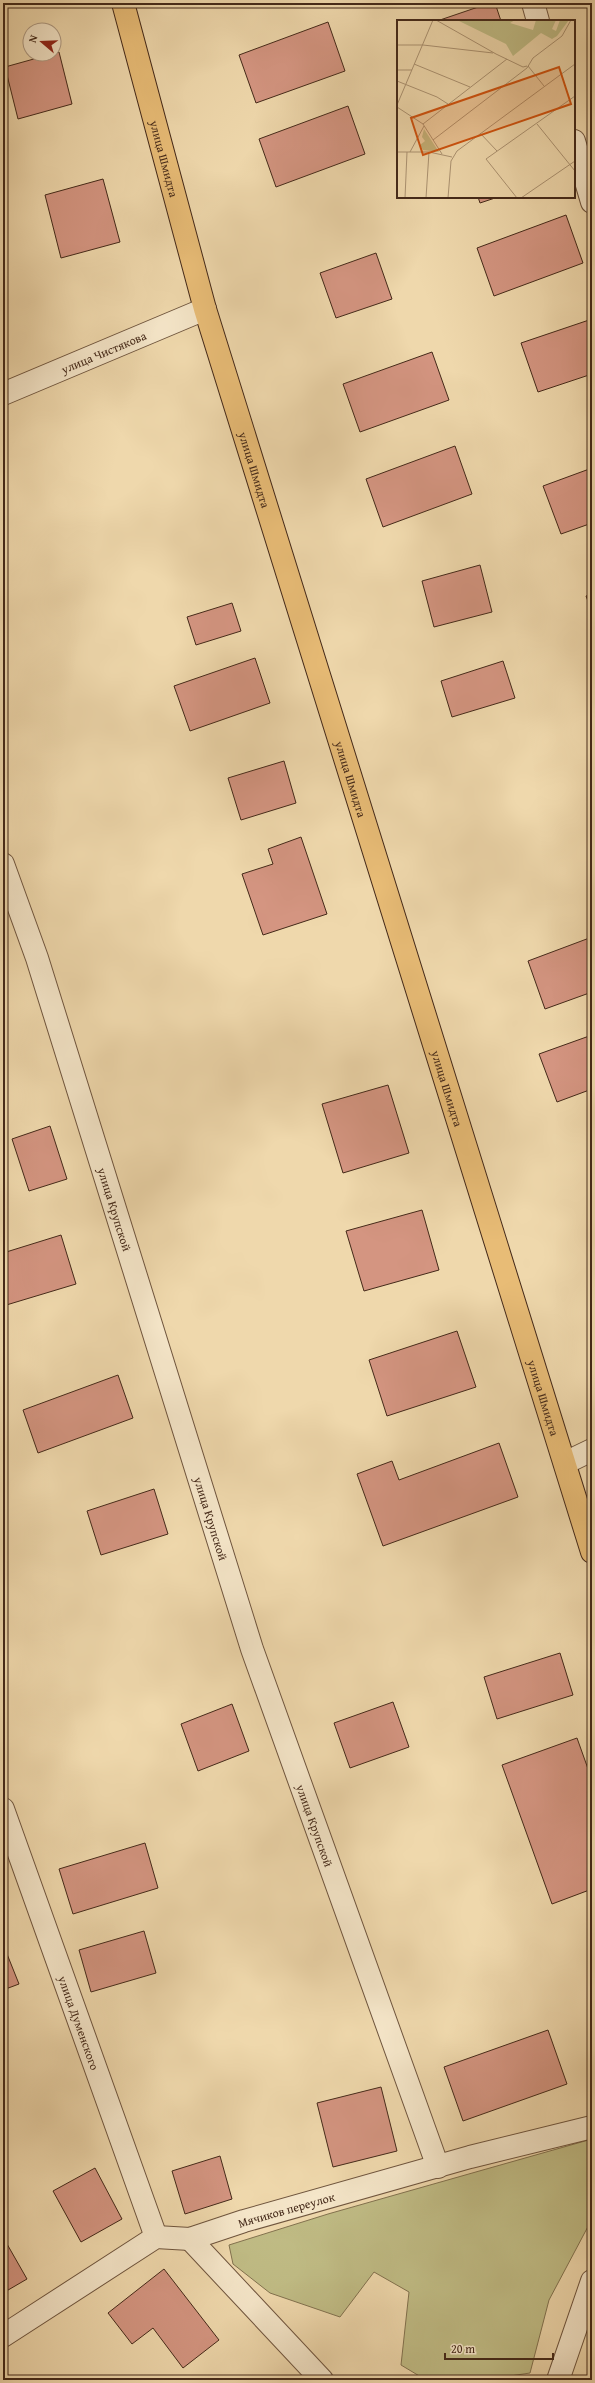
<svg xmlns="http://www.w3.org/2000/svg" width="595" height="2383" font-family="'Gentium Book Plus',serif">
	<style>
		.green { fill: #c0bc85; stroke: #82724f }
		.building { fill: #d49581; stroke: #442919 }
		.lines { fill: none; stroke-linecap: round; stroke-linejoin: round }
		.minor-casing { stroke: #6f553e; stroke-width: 24 }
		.major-casing { stroke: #442919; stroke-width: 24 }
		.minor { stroke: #f5e6c9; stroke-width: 22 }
		.major { stroke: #e8bc76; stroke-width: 22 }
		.labels { text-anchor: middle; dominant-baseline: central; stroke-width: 4; stroke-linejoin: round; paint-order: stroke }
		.street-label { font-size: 12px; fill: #442919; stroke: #f5e6c9 }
		.inset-road { fill: none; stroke: #ab9271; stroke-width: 1 }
		.view { fill: #cf520e; fill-opacity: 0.15; stroke: #cf520e; stroke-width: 2 }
		.inset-edge { fill: none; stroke: #442919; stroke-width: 2 }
	</style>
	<rect width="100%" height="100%" fill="#efd8ac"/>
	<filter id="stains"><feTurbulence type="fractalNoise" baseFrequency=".005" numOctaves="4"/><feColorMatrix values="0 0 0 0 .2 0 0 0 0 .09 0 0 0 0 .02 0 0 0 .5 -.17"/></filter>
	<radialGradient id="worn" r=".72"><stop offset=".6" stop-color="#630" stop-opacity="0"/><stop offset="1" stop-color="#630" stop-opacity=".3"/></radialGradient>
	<polygon class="green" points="592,2139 592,2219 549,2300 530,2373 483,2380 426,2380 401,2365 409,2292 374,2272 340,2317 270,2293 233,2264 229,2245 328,2214"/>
	<g class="building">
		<polygon points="490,3 495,3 501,21 437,21"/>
		<polygon points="328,22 345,71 256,103 239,55"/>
		<polygon points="59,52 72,104 18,119 5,67"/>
		<polygon points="348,106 365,154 276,187 259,139"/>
		<polygon points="103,179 120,242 61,258 45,195"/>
		<polygon points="478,197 498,197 480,203"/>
		<polygon points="566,215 583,263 494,296 477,248"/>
		<polygon points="376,253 392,299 336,318 320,273"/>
		<polygon points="592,319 592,374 538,392 521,343"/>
		<polygon points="432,352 449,400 360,432 343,384"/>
		<polygon points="455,446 472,494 383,527 366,479"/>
		<polygon points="592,468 592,523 561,534 543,486"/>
		<polygon points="480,565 492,612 434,627 422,581"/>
		<polygon points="592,594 592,612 586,596"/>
		<polygon points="232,603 241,631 196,645 187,617"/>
		<polygon points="255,658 270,703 190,731 174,686"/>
		<polygon points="503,661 515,698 452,717 441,681"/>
		<polygon points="284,761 296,803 241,820 228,778"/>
		<polygon points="301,837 327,914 263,935 242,874 273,864 268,849"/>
		<polygon points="592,937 592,992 545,1009 528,961"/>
		<polygon points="592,1035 592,1089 557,1102 539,1054"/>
		<polygon points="388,1085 409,1153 343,1173 322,1104"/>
		<polygon points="50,1126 67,1179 29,1191 12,1139"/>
		<polygon points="422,1210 439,1270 364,1291 346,1231"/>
		<polygon points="61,1235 76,1284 3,1306 3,1253"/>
		<polygon points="457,1331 476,1387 387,1416 369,1360"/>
		<polygon points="118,1375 133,1418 38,1453 23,1410"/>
		<polygon points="499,1443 518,1497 383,1546 357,1474 392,1461 399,1480"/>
		<polygon points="154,1489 168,1534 101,1555 87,1511"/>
		<polygon points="560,1653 573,1695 497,1719 484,1677"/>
		<polygon points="393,1702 409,1747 350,1768 334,1723"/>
		<polygon points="232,1704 249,1751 198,1771 181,1724"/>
		<polygon points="577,1738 592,1780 592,1889 552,1904 502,1765"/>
		<polygon points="145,1843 158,1888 73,1914 59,1869"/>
		<polygon points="144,1931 156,1973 91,1992 79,1950"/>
		<polygon points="3,1944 19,1984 3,1990"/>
		<polygon points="548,2030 567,2084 463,2121 444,2067"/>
		<polygon points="381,2087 397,2151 333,2167 317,2103"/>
		<polygon points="220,2156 232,2199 185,2214 172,2171"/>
		<polygon points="95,2168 122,2219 81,2242 53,2191"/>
		<polygon points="3,2237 27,2279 3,2293"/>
		<polygon points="164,2269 219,2340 183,2368 153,2328 132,2344 108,2313"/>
	</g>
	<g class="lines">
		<g class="minor-casing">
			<g id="minor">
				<polyline points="533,3 538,21"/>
				<polyline points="574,141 592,202"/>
				<path id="s1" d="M3,394L205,309"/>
				<path id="s2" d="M3,864L37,958L252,1649L438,2167"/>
				<polyline points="565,1463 592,1450"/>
				<path id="s3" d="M3,1809L156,2237"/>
				<polyline points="190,2239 322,2380"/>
				<path id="s4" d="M3,2336L156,2237L190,2239L244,2221L470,2157L592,2127"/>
				<polyline points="558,2380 592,2281"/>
			</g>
		</g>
		<g class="major-casing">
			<g id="major">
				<path id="s5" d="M123,3L205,309L592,1552"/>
			</g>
		</g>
		<use href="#minor" class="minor"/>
		<use href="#major" class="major"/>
	</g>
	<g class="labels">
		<g class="street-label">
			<text stroke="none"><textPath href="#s5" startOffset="161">улица Шмидта</textPath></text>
			<text stroke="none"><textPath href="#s1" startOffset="109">улица Чистякова</textPath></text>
			<text stroke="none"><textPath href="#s5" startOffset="485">улица Шмидта</textPath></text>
			<text stroke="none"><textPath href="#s5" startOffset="809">улица Шмидта</textPath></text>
			<text stroke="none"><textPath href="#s5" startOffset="1133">улица Шмидта</textPath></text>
			<text stroke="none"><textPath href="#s2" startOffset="363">улица Крупской</textPath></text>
			<text stroke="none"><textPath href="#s5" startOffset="1457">улица Шмидта</textPath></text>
			<text stroke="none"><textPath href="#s2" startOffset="687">улица Крупской</textPath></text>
			<text stroke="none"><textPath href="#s2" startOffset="1011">улица Крупской</textPath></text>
			<text stroke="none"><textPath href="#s3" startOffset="227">улица Думенского</textPath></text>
			<text stroke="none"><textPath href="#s4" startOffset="317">Мячиков переулок</textPath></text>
		</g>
	</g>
	<g transform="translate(397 20)">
		<rect width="178" height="178" fill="#efd8ac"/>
		<path d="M60,0H118L113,3L136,10L139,0H159L155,9L159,11L163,0H172L160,16L155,19L144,13L116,36L109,24ZM27,109L42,132L26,130L23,125L28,121L25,117Z" fill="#c0bc85"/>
		<path class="inset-road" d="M39,0L99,34L126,47L130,46M0,25H26L96,33M17,44L73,67M131,46L147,66M0,50H15M0,61L40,77L51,84M0,85L36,0M0,87L26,104L45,134M26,104L110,39M140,104L178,151M83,113L100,131M36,120L130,48L136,38L165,16L174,0M0,132H32L55,137M13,132L27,106M8,178L10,132M29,178L32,132M51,178L54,141L60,131L178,44M120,178L89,139L178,76M124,178L178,141"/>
		<path class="view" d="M162,47L174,84L26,135L14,98Z"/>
		<rect width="178" height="178" class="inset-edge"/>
	</g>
	<rect width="595" height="2383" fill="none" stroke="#efd8ac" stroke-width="16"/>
	<rect x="4" y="4" width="587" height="2375" fill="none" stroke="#442919" stroke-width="2"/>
	<rect x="8" y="8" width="579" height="2367" fill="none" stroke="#442919"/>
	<g transform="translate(42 42) rotate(289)"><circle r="19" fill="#f5e6c9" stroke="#ae9a83"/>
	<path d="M0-3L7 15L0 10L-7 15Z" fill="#8f2418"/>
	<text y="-6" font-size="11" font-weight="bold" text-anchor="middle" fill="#442919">N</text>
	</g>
	<path d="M445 2353v6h108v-6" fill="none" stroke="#442919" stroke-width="2"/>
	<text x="451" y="2353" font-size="12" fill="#442919" stroke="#f5e6c9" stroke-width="3" paint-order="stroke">20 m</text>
	<rect width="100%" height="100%" filter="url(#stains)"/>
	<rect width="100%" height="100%" fill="url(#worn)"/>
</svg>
